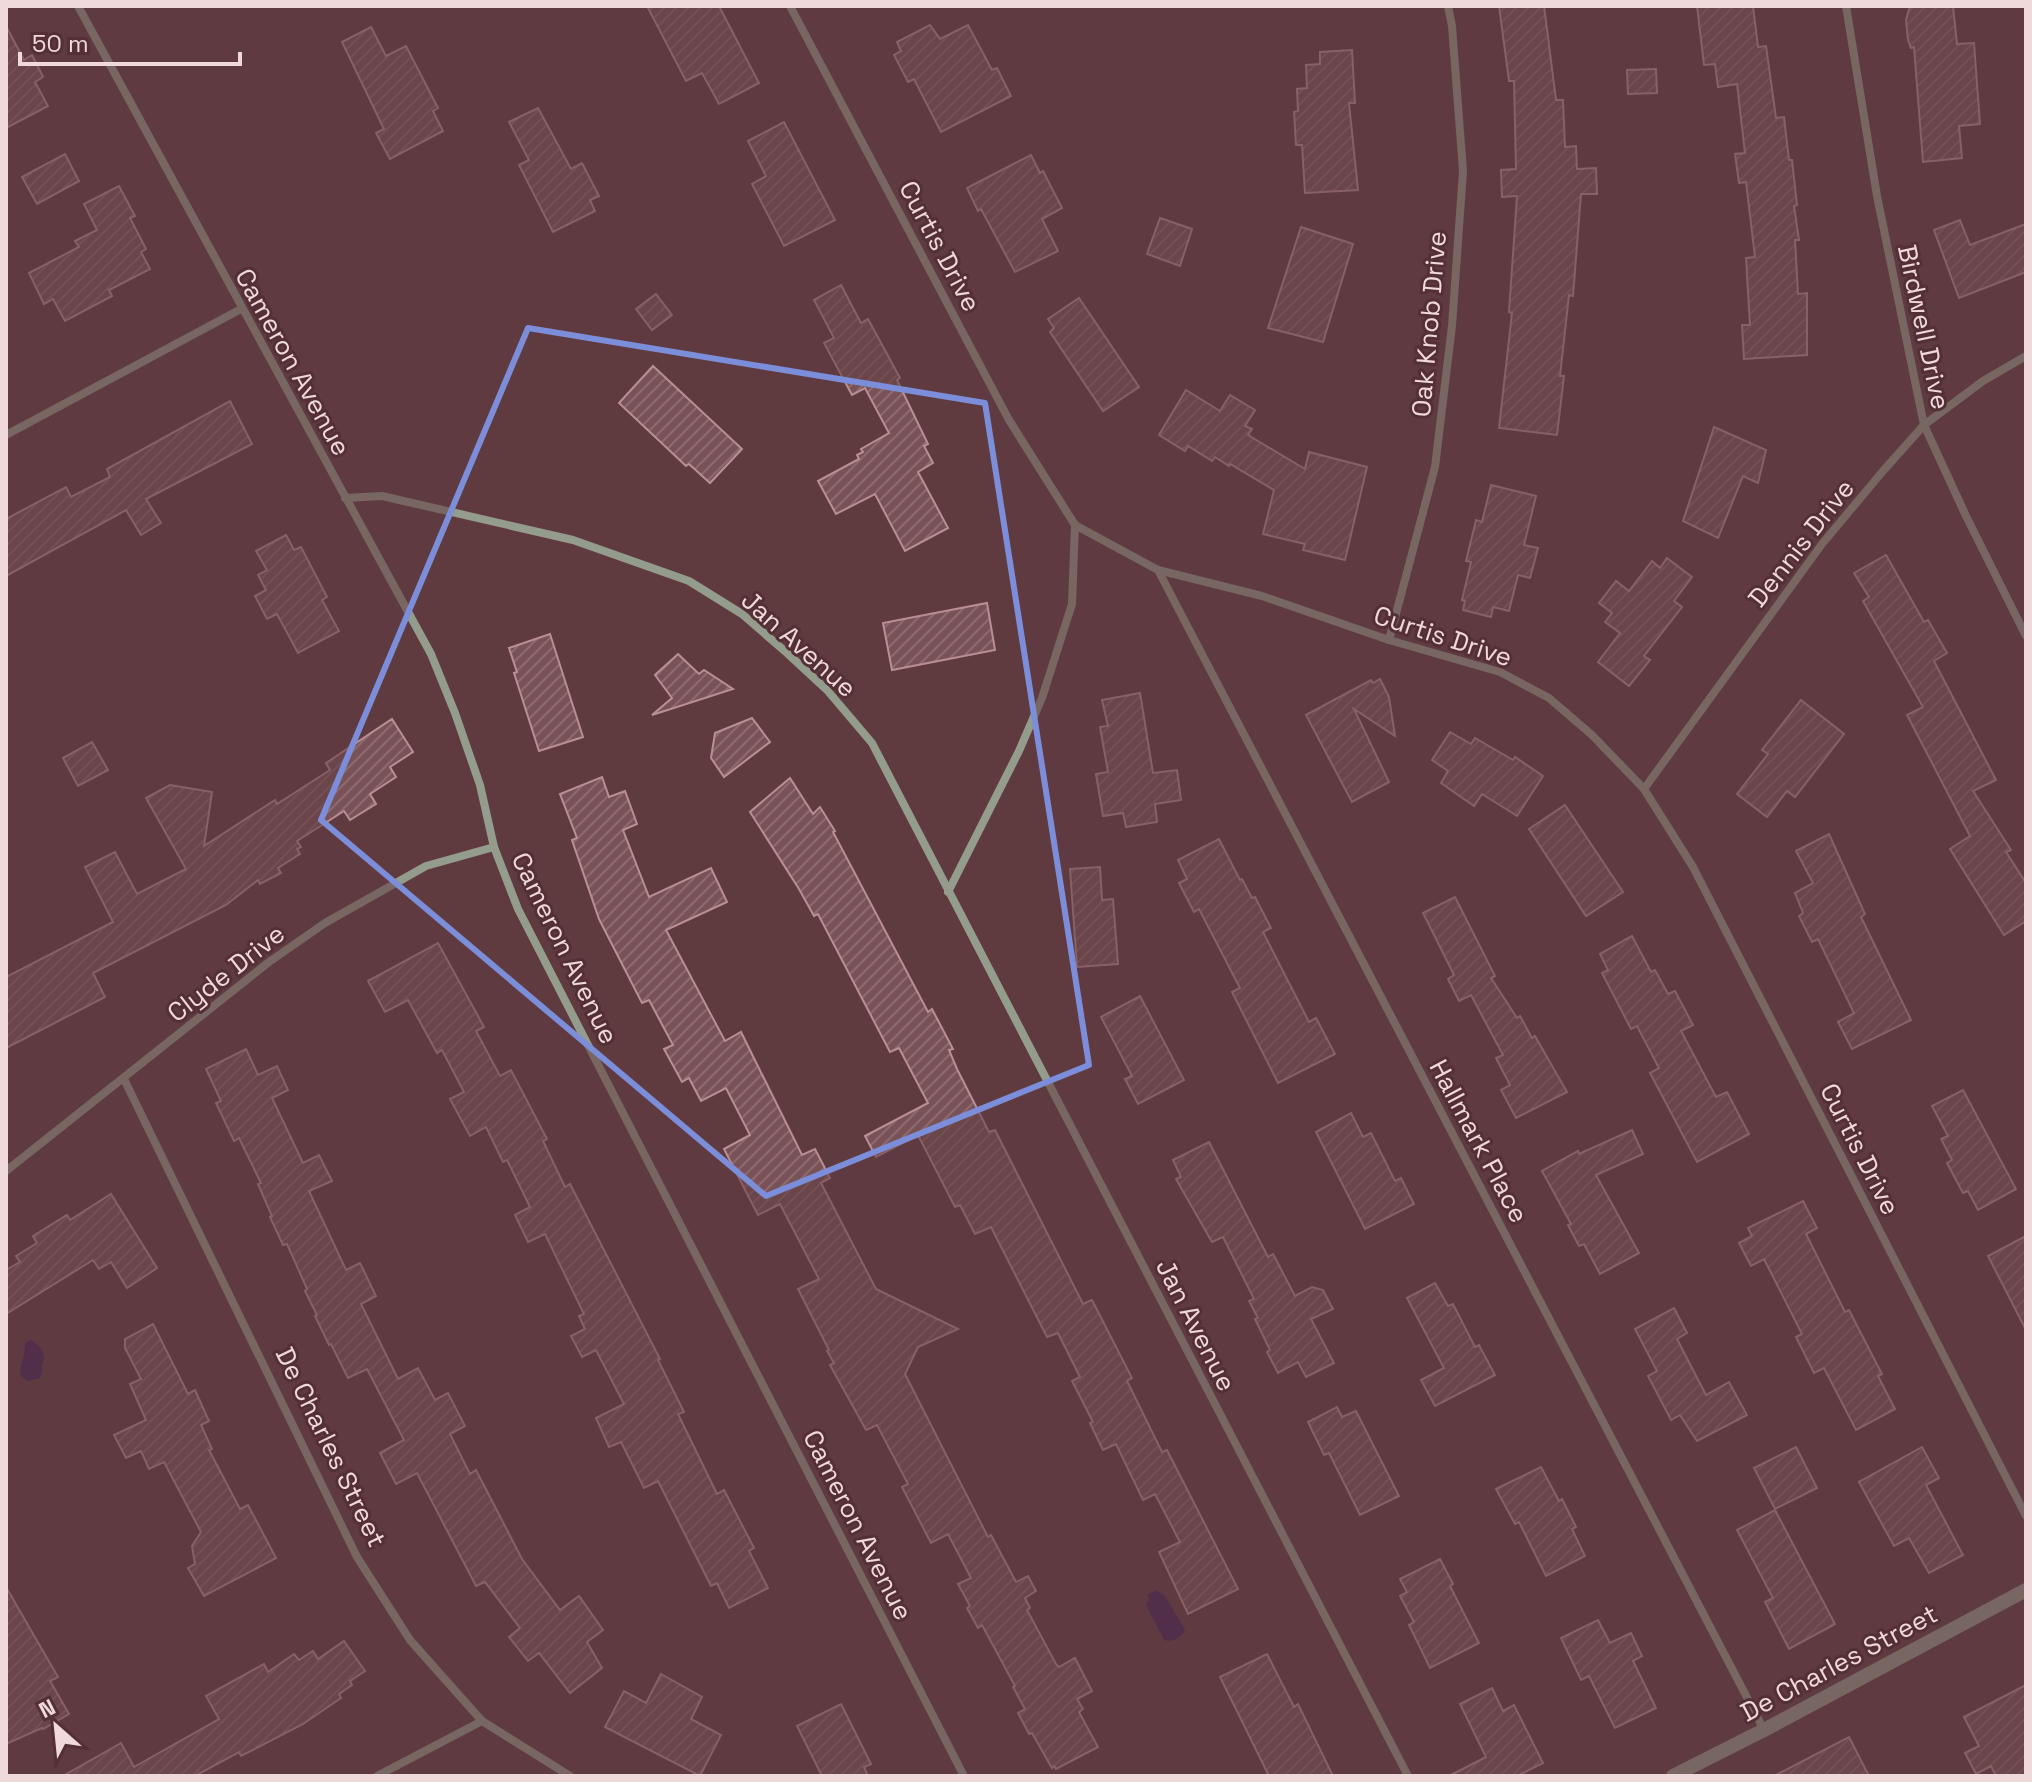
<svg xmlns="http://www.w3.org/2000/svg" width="2032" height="1782" font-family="'Space Grotesk',sans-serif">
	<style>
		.water { fill: #421f58 }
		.building { fill: url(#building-hatch); stroke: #ba8f94; stroke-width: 2 }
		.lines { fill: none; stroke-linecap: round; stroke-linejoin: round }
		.minor { stroke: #949c8d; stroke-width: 8 }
		.tertiary { stroke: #949c8d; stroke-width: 14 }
		.marked { fill: none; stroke: #7c8dd9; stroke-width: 6; stroke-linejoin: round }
		.labels { text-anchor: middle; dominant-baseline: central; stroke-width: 6; stroke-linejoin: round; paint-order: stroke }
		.street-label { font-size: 26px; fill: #f0d9db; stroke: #543036 }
	</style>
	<defs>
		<pattern id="building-hatch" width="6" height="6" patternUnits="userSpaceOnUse" patternTransform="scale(2)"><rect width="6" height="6" fill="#795258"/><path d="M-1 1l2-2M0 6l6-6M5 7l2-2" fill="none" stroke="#8c6a6f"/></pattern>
	</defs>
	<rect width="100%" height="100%" fill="#5f3b40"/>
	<g class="water">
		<path d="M32,1340L42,1349L44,1357L40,1378L28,1381C14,1374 23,1366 24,1354C25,1350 24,1346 26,1342Z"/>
		<path d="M1156,1590L1165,1596L1185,1630C1182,1637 1172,1643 1164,1640L1146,1605L1149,1598L1147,1595Z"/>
	</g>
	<g class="building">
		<polygon points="647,6 719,6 759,83 719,104 702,73 686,81"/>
		<polygon points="1499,6 1544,6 1556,100 1563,100 1565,147 1576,146 1577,169 1596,168 1597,194 1581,194 1573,296 1569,295 1560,376 1564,376 1557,435 1499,428 1512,313 1509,312 1517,196 1502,197 1501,170 1516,169 1514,81 1509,81"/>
		<polygon points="1697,6 1753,6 1758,47 1766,46 1776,118 1784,117 1789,160 1792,160 1797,205 1794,206 1799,240 1795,240 1798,294 1807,293 1807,355 1744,359 1742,325 1750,325 1746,258 1755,257 1746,182 1739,183 1735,154 1745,153 1737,84 1718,87 1715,64 1704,65"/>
		<polygon points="1910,6 1953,6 1957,44 1974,43 1980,124 1959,126 1962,158 1923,162 1914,47 1911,48 1908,40 1906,20"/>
		<polygon points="930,25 940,39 968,25 992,70 997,68 1011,96 941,132 914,79 908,82 894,55 901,51 897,42"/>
		<polygon points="6,26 24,60 32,55 43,77 35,82 48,106 6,128"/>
		<polygon points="371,27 386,56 406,46 438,108 433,111 443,131 390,159 376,133 384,129 342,42"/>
		<polygon points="1352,50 1355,103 1349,103 1358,190 1305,193 1302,145 1296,145 1294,112 1298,111 1297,89 1307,88 1306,65 1320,64 1320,52"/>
		<polygon points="1656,69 1657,93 1628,94 1627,70"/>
		<polygon points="538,108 571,169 582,163 599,196 590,200 595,211 553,232 519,165 529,160 509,122"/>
		<polygon points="784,122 835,220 784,246 752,184 766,176 748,141"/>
		<polygon points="65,154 79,181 37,204 22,177"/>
		<polygon points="1031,155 1040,173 1043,171 1062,208 1042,219 1058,251 1015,272 981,209 978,211 967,188"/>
		<polygon points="119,186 135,216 130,218 146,249 141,252 150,269 109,290 112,296 65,321 53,299 44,304 29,273 79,247 75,241 97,230 84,204"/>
		<polygon points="1160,218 1192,229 1180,266 1147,254"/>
		<polygon points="1960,220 1970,245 2026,224 2026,272 1959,298 1934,230"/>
		<polygon points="1301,227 1353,244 1323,342 1268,328"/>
		<polygon points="841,285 861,323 868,319 900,378 897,380 928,444 924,446 933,463 918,472 948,528 905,551 875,494 836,514 818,481 859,459 857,455 863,452 861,449 889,433 865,388 852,395 824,343 834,338 814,300"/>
		<polygon points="656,294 672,315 652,330 636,309"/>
		<polygon points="1079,298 1139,387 1103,411 1050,332 1054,328 1048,319"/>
		<polygon points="653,366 742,449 710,483 689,464 686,466 619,403"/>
		<polygon points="1186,390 1220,411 1230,395 1255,410 1245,426 1252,429 1248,435 1305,469 1309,452 1367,467 1345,560 1303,550 1305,544 1263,534 1274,490 1230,464 1229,466 1215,457 1212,461 1188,446 1185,451 1159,435"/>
		<polygon points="230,401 252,444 146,499 161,523 141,535 126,510 6,576 6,519 66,487 71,497 110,477 107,469"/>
		<polygon points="1714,427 1766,450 1758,483 1743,476 1718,538 1683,521"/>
		<polygon points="1491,485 1536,496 1524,545 1538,548 1530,578 1518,575 1509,611 1493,607 1491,617 1463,610 1465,601 1462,600 1471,562 1466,561 1476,520 1482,522"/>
		<polygon points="286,535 294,550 301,547 327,597 322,600 339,631 298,653 277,614 267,619 255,596 266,590 258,575 267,570 256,551"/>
		<polygon points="1886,555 1924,622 1928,620 1947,653 1934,661 1996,780 1973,791 2011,850 2006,852 2026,883 2026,921 2004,935 1950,849 1970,836 1907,715 1923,707 1863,601 1869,597 1854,573"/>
		<polygon points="1667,558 1692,577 1674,601 1682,607 1644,656 1650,660 1629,686 1598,662 1620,633 1605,622 1612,613 1599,603 1616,581 1629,591 1652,561 1660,568"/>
		<polygon points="987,603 995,650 892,670 883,623"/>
		<polygon points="550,634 583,737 539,751 514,673 517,672 509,648"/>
		<polygon points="678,654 699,674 704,670 733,689 652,715 672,698 655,675"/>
		<polygon points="1380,679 1389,697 1395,736 1354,709 1389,782 1352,802 1306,715 1371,680 1373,683"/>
		<polygon points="1140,693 1153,773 1177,770 1181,800 1155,804 1157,822 1126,827 1123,813 1103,816 1096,774 1108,772 1100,727 1108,726 1102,700"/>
		<polygon points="1801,700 1844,734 1795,797 1787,791 1767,817 1737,794 1768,754 1762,750"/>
		<polygon points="752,718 770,742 724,777 711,758 715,733"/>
		<polygon points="392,719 413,752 390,767 396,777 370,794 376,804 350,820 344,811 297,841 301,847 297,849 300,854 278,868 281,873 260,884 258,880 226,905 93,973 105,997 6,1048 6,977 113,922 85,867 115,852 137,894 186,869 146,798 170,785 212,792 204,846 275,800 277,804 330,770 326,763"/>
		<polygon points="1450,732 1471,744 1475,738 1513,760 1515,757 1543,776 1517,816 1482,794 1474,806 1441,783 1448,771 1432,760"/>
		<polygon points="92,742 108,770 78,786 63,758"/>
		<polygon points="602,777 609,797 625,791 637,824 623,830 649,897 711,868 727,902 666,930 725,1041 741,1032 802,1155 815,1149 830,1178 821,1183 876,1289 958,1329 918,1347 905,1374 988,1537 991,1535 1016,1582 1028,1576 1036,1591 1025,1598 1030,1608 1027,1610 1056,1664 1059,1667 1075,1658 1092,1691 1077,1699 1083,1709 1079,1712 1098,1747 1056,1769 1054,1766 1052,1768 1032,1733 1029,1734 1018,1713 1025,1709 1013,1687 1015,1686 982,1625 978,1628 967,1608 970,1606 958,1584 971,1578 948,1534 931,1543 902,1487 908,1484 877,1425 866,1430 830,1365 834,1363 827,1351 829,1350 798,1289 819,1279 780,1204 758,1215 724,1149 750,1135 726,1088 701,1101 689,1078 682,1082 664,1049 673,1045 649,1000 642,1003 599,919 572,840 577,838 560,794"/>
		<polygon points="790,778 813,814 820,807 835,831 833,832 928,1012 932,1009 953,1049 949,1050 957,1069 989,1132 995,1130 1083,1304 1092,1300 1132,1378 1127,1381 1162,1452 1167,1450 1238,1589 1188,1614 1159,1552 1180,1542 1155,1494 1143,1500 1116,1444 1103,1450 1090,1423 1093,1422 1072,1381 1080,1377 1058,1333 1047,1337 991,1227 975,1234 960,1205 955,1207 918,1135 876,1157 865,1136 928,1103 899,1048 890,1052 818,914 814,916 799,889 750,812"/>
		<polygon points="1565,805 1623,892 1586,916 1529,829"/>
		<polygon points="1829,834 1865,914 1861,917 1911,1020 1852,1049 1838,1022 1854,1013 1818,939 1812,942 1799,916 1803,913 1795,893 1813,883 1796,851"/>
		<polygon points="1219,839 1240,880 1242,879 1252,898 1255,897 1271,928 1263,932 1309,1022 1316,1018 1335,1054 1278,1083 1232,992 1240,988 1199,909 1194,912 1179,883 1187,879 1178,860"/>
		<polygon points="1100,867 1102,900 1113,899 1118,964 1077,967 1070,869"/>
		<polygon points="1455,897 1495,976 1491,978 1517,1018 1520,1016 1532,1038 1535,1036 1567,1092 1516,1118 1501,1090 1510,1085 1496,1058 1503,1055 1471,995 1459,1001 1448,979 1454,975 1423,913"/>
		<polygon points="1632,936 1651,972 1655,970 1668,994 1675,991 1693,1025 1681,1031 1716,1097 1727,1092 1749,1134 1697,1162 1650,1073 1659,1068 1637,1026 1631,1029 1602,973 1608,970 1600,954"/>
		<polygon points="438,943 484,1027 476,1031 500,1076 511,1070 547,1139 543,1141 565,1187 570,1184 660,1359 658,1360 684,1412 678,1414 717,1494 724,1490 754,1548 749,1551 768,1588 729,1608 717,1583 711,1586 658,1481 644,1488 621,1442 609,1447 596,1418 624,1404 596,1350 582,1357 571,1336 585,1329 579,1316 584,1314 545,1234 528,1242 515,1215 530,1207 507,1160 503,1162 486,1127 470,1136 450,1099 464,1092 442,1050 437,1053 408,1000 385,1012 368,981"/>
		<polygon points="1140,996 1184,1080 1138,1104 1125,1079 1132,1076 1101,1017"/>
		<polygon points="246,1049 258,1075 277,1066 288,1090 272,1098 303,1163 319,1155 332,1181 309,1191 346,1270 360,1263 376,1296 361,1304 398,1379 418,1368 435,1400 448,1393 465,1426 450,1434 470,1474 476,1470 522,1559 560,1610 579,1596 603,1630 587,1642 602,1668 570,1693 539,1653 528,1661 509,1637 520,1628 485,1582 476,1586 417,1473 396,1484 380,1453 404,1440 367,1369 348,1378 331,1344 329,1345 315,1316 317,1315 305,1291 307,1289 287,1244 283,1245 270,1217 272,1216 258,1184 261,1183 239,1138 234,1141 216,1103 221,1101 206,1069"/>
		<polygon points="1963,1090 2016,1189 1978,1210 1968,1191 1963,1193 1947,1163 1952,1160 1941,1139 1948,1136 1932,1106"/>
		<polygon points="1351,1113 1363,1137 1371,1133 1395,1181 1401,1178 1414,1204 1365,1229 1316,1132"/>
		<polygon points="1632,1130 1643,1154 1596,1175 1639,1253 1600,1274 1584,1244 1579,1246 1568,1225 1571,1224 1542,1171 1578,1151 1579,1154"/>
		<polygon points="1209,1142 1268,1257 1273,1254 1295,1296 1312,1287 1323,1290 1333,1309 1311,1319 1334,1363 1306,1377 1298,1362 1278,1373 1267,1352 1270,1350 1255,1319 1258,1318 1249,1301 1254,1299 1223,1237 1212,1242 1176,1179 1181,1177 1173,1160"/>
		<polygon points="111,1194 157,1268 127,1288 111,1262 99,1269 93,1260 6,1314 6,1270 20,1262 16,1256 37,1243 33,1236 67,1215 70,1220"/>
		<polygon points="1803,1201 1817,1228 1806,1234 1845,1312 1849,1310 1882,1374 1878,1376 1895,1409 1856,1430 1824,1368 1814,1373 1796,1337 1802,1334 1764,1259 1751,1266 1739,1243 1752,1236 1748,1228"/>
		<polygon points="2026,1236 2026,1330 1988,1256"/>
		<polygon points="1435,1283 1448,1306 1453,1304 1475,1347 1479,1345 1495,1375 1435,1406 1421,1380 1444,1368 1407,1298"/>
		<polygon points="1674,1308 1687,1333 1677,1339 1706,1395 1729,1382 1747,1415 1697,1441 1680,1415 1671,1420 1648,1376 1657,1371 1635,1329"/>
		<polygon points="153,1324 188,1394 195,1390 209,1421 201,1425 212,1449 209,1450 240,1509 248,1505 276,1558 204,1596 188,1568 195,1564 192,1546 201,1532 164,1462 149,1469 141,1451 126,1458 114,1435 146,1420 130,1384 141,1379 125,1348 125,1339"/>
		<polygon points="1337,1407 1342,1417 1356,1411 1399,1496 1360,1515 1329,1453 1324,1455 1308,1422"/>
		<polygon points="1796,1447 1817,1488 1775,1509 1754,1468"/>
		<polygon points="1922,1447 1939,1478 1926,1485 1963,1555 1929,1573 1909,1538 1894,1546 1859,1482"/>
		<polygon points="1541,1467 1559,1501 1562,1499 1576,1527 1572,1529 1585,1556 1546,1576 1519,1522 1515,1524 1496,1489"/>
		<polygon points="1775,1510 1835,1624 1789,1649 1765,1602 1773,1598 1737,1530"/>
		<polygon points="1440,1559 1453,1584 1450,1586 1479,1643 1430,1668 1409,1625 1414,1622 1400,1596 1407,1592 1400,1579"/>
		<polygon points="6,1587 58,1677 50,1681 69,1714 43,1729 42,1728 6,1744"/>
		<polygon points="1598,1620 1610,1643 1631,1633 1642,1656 1633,1661 1656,1708 1615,1728 1589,1676 1581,1680 1561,1638"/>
		<polygon points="344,1641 365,1671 350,1681 352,1685 339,1694 341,1698 303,1724 241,1756 239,1752 195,1776 63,1776 121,1743 134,1767 219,1719 206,1696 264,1664 268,1672 294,1654 299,1660 313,1651 318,1659"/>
		<polygon points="1267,1654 1294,1707 1298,1704 1333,1776 1269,1776 1220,1677"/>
		<polygon points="661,1674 702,1697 691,1719 721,1735 700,1776 605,1727 624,1691 646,1703"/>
		<polygon points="2026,1685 2026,1776 1996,1776 1991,1766 1976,1774 1965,1753 1979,1746 1964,1717"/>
		<polygon points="1492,1688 1503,1711 1514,1705 1543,1763 1517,1776 1449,1776 1486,1757 1460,1704"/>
		<polygon points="841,1704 871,1764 864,1767 868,1776 822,1776 797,1726"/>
		<polygon points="1849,1737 1869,1776 1774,1776"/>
	</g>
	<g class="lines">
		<g class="minor">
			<polyline points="78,6 431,654 455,713 480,785 494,847 518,909 964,1776"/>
			<polyline points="790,6 1009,420 1075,525 1158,570 1262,596 1389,640 1500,672 1549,698 1592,735 1644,789 1693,867 2026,1516"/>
			<polyline points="1846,6 1877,196 1924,425 1966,516 2026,636"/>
			<polyline points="6,435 241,309"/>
			<polyline points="345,498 382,496 573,540 689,581 742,614 787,653 827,690 872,743 1408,1776"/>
			<polyline points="1158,570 1764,1730"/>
			<polyline points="1389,640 1435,467 1452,326 1463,171 1452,26 1448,6"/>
			<polyline points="1644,789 1822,544 1883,471 1924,425 1983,381 2026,356"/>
			<polyline points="948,892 1019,751 1042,698 1072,604 1075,525"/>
			<polyline points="124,1079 357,1557 410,1640 482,1721 570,1776"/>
			<polyline points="6,1171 269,962 325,923 426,866 494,847"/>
			<polyline points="377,1776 482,1721"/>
		</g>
		<polyline class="tertiary" points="1673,1776 1764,1730 2026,1590"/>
	</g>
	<path d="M0 0H2032V1782H0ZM528,328L985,403L1089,1065L766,1196L321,820Z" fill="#5f3b40" fill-opacity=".55" fill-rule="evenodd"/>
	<path class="marked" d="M528,328L985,403L1089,1065L766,1196L321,820Z"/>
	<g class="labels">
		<g class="street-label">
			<text transform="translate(940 246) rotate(62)">Curtis Drive</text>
			<text transform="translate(1429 324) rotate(-85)">Oak Knob Drive</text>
			<text transform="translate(1924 327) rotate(78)">Birdwell Drive</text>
			<text transform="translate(293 362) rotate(61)">Cameron Avenue</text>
			<text transform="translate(1801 543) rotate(-52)">Dennis Drive</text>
			<text transform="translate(1443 636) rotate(18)">Curtis Drive</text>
			<text transform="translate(799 644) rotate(42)">Jan Avenue</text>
			<text transform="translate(565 948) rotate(64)">Cameron Avenue</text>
			<text transform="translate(226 973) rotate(-38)">Clyde Drive</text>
			<text transform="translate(1479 1141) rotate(62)">Hallmark Place</text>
			<text transform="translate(1860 1149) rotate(63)">Curtis Drive</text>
			<text transform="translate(1196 1325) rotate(63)">Jan Avenue</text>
			<text transform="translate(331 1447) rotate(64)">De Charles Street</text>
			<text transform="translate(858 1525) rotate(63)">Cameron Avenue</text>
			<text transform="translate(1839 1663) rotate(-28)">De Charles Street</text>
		</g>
	</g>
	<rect width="2032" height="1782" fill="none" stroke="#f0d9db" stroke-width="16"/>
	<g transform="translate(56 1726) rotate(333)" stroke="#543036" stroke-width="6" paint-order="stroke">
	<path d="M0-6L14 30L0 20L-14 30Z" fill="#f0d9db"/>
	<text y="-12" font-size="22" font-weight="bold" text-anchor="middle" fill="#f0d9db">N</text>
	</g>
	<path d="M20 52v12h220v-12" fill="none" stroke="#f0d9db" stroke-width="4"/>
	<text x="32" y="52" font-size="24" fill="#f0d9db" stroke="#543036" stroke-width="6" paint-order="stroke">50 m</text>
</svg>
